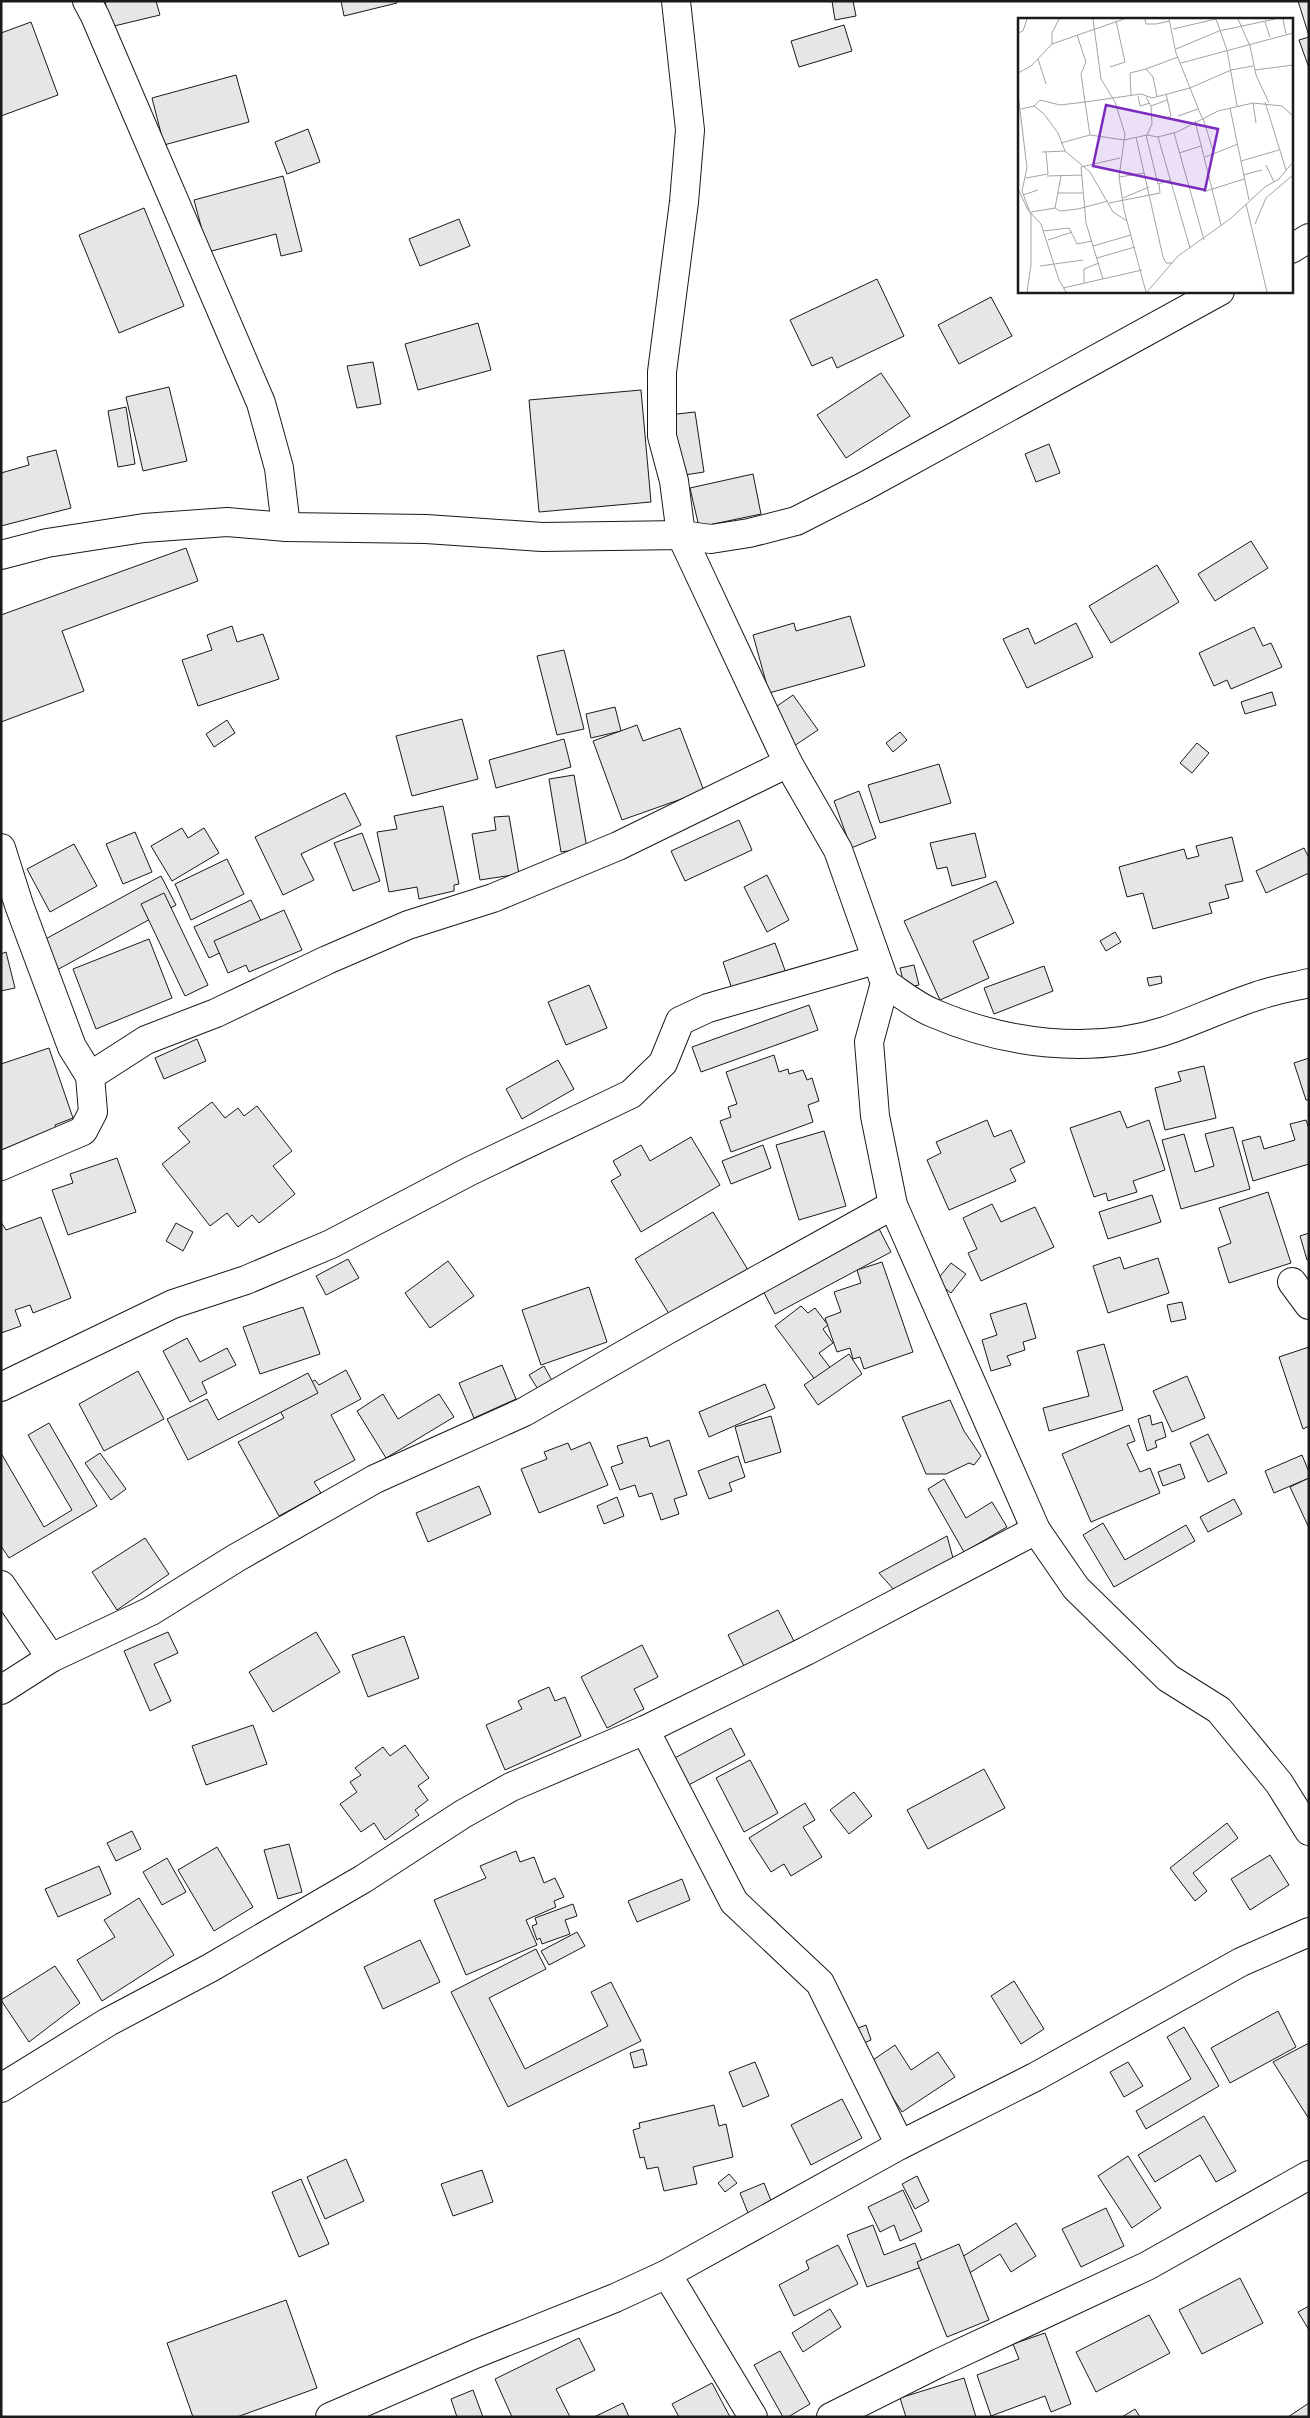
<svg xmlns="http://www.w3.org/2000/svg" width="1310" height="2418" font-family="'Sofia Sans Condensed',sans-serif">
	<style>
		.building { fill: #e6e6e6; stroke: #1a1a1a }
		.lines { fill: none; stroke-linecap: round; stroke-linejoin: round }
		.minor-casing { stroke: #1a1a1a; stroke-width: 30 }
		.minor { stroke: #fff; stroke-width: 28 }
		.inset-road { fill: none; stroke: #a3a3a3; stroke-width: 1 }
		.view { fill: #7b2cbf; fill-opacity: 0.15; stroke: #7b2cbf; stroke-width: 2.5 }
		.inset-edge { fill: none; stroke: #1a1a1a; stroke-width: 2.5 }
	</style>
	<rect width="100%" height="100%" fill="#fff"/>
	<g class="building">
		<polygon points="105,1 156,1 160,15 110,27"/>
		<polygon points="341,1 396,1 397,3 344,16"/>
		<polygon points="832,1 853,1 856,16 835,20"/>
		<polygon points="1298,1 1309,1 1309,36"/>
		<polygon points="31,22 58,95 1,116 1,33"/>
		<polygon points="844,25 852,51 799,67 791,41"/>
		<polygon points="1309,37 1309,68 1299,40"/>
		<polygon points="236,75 249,122 164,145 152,98"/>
		<polygon points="308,129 320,162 287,174 275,142"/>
		<polygon points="283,176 302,251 281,256 276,234 208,252 194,200"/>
		<polygon points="144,208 184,306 119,333 79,235"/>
		<polygon points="459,219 470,246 420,266 409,239"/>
		<polygon points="877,279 904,336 837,368 832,357 812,366 790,320"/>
		<polygon points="991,297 1012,336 959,364 938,325"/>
		<polygon points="478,323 491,370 418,390 405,344"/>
		<polygon points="373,362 381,404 357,408 347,366"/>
		<polygon points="881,373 910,416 846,458 817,415"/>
		<polygon points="169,387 187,461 143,471 126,397"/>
		<polygon points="641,390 651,502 539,512 529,400"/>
		<polygon points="126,407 135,464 118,467 108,411"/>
		<polygon points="695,412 704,472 678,476 668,415"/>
		<polygon points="1049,444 1060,473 1036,482 1025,454"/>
		<polygon points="56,450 71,508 1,526 1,473 29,465 27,457"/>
		<polygon points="753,474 761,514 699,527 690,488"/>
		<polygon points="1251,541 1268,568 1215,601 1198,574"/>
		<polygon points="186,548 198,581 62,631 84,691 1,722 1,615"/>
		<polygon points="1157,565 1179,602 1111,643 1089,606"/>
		<polygon points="850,616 865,666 769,693 753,635 794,623 796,631"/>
		<polygon points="1076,623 1093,657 1027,688 1003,639 1028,628 1035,644"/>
		<polygon points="232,626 237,642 263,634 279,679 198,706 182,660 212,650 207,635"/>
		<polygon points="1254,627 1263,646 1271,643 1282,667 1231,689 1227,680 1214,686 1199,653"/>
		<polygon points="564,650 584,729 557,735 537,656"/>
		<polygon points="1272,692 1276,705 1245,714 1241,702"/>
		<polygon points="793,695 818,730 794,746 770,711"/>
		<polygon points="615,707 621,731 591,738 586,714"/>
		<polygon points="462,719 478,779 412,796 396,736"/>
		<polygon points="227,720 235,733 214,747 206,734"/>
		<polygon points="637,725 643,741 680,728 704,791 622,820 593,741"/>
		<polygon points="900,732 907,740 893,752 886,743"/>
		<polygon points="564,739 571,767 496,788 489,760"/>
		<polygon points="1197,743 1209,753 1192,773 1180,763"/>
		<polygon points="939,764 951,803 880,823 868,785"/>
		<polygon points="574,775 587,848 561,852 549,779"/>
		<polygon points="859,791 876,838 851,848 834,801"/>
		<polygon points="345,793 361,825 301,854 314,880 283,895 255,837"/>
		<polygon points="443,806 459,884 454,885 454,891 419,899 417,887 389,892 377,832 397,829 394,816"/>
		<polygon points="509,816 519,874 480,880 472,834 496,830 494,817"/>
		<polygon points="739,820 752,850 685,881 671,851"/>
		<polygon points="182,828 188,838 204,828 219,853 172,881 151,846"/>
		<polygon points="135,832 152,872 123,884 106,844"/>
		<polygon points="362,833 380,881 353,891 334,843"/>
		<polygon points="975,833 986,877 952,886 947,867 937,869 930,843"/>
		<polygon points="1232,837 1243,881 1225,885 1229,898 1209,903 1212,913 1153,929 1143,893 1127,897 1119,867 1184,849 1187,859 1199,856 1196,846"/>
		<polygon points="74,844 97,886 50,912 27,869"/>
		<polygon points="1304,848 1309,858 1309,873 1266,893 1256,871"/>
		<polygon points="227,859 244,894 191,920 175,884"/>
		<polygon points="767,875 789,920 767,932 744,887"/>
		<polygon points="161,876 176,905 55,971 40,942"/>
		<polygon points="996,881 1014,923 973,941 989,978 940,1000 904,921"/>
		<polygon points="164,893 208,985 185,996 141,904"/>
		<polygon points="251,900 266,931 209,958 194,927"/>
		<polygon points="284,910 302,950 249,972 246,965 228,973 214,941"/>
		<polygon points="1115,932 1121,942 1106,951 1100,941"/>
		<polygon points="149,939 172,998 96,1029 73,969"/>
		<polygon points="775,943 786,973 733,992 723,962"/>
		<polygon points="6,952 15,988 1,991 1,954"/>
		<polygon points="914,965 919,985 905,988 900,968"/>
		<polygon points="1044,966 1053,991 994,1014 984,988"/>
		<polygon points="1161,976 1162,983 1149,986 1147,978"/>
		<polygon points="589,985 607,1028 566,1045 548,1002"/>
		<polygon points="809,1005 818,1030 701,1072 692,1047"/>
		<polygon points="197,1039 206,1061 164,1079 155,1058"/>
		<polygon points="49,1048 73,1118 55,1125 58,1135 1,1155 1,1064"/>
		<polygon points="774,1055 779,1072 788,1069 789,1074 803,1070 807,1080 812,1078 819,1101 808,1105 813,1122 731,1152 720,1121 731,1117 728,1107 737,1104 726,1072"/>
		<polygon points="1309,1058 1309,1100 1306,1100 1294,1063"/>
		<polygon points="558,1060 574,1089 522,1119 506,1089"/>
		<polygon points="1204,1066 1216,1118 1165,1130 1155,1088 1181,1081 1178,1072"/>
		<polygon points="212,1102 225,1118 238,1108 244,1116 257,1106 292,1151 273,1166 295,1194 259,1223 252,1215 238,1227 227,1213 210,1226 162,1164 190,1142 178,1128"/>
		<polygon points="1120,1111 1127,1128 1149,1120 1165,1170 1133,1181 1137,1192 1108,1201 1106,1193 1094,1197 1070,1128"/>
		<polygon points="987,1120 994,1137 1011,1130 1025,1162 1010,1169 1016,1181 949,1210 927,1160 941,1153 936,1142"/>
		<polygon points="1306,1120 1309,1129 1309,1164 1253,1181 1242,1141 1260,1136 1264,1149 1295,1140 1290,1124"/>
		<polygon points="1233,1127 1250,1189 1181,1209 1162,1140 1184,1134 1195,1172 1214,1166 1205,1134"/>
		<polygon points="824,1131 846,1206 799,1220 776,1145"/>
		<polygon points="691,1137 720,1185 641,1232 611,1181 621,1175 613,1161 641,1145 650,1161"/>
		<polygon points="763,1145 771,1168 731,1184 722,1161"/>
		<polygon points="117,1158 136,1212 68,1235 52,1190 73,1183 70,1174"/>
		<polygon points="1268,1192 1291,1263 1229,1283 1218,1248 1231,1243 1219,1208"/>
		<polygon points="1152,1195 1161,1222 1108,1239 1099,1212"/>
		<polygon points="992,1204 1001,1222 1035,1207 1054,1247 981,1281 968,1253 977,1249 963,1218"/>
		<polygon points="713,1212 748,1270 671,1317 635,1259"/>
		<polygon points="41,1217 71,1298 33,1313 30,1305 15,1310 21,1326 1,1333 1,1222 6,1230"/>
		<polygon points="176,1223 193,1232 183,1251 166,1241"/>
		<polygon points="876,1223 891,1252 775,1314 760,1285"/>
		<polygon points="1309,1233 1309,1260 1307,1260 1300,1236"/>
		<polygon points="1120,1257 1124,1269 1158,1258 1169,1293 1108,1313 1093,1266"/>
		<polygon points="348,1259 359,1278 326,1295 316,1276"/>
		<polygon points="448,1261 474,1296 430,1328 405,1293"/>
		<polygon points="882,1262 913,1352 864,1369 860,1357 853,1359 850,1348 837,1352 825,1318 841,1312 834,1292 861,1283 857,1270"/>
		<polygon points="951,1263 966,1274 951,1293 936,1281"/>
		<polygon points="589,1287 607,1342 541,1365 522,1310"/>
		<polygon points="1182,1302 1186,1319 1171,1322 1167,1305"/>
		<polygon points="1026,1303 1036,1338 1023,1342 1025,1350 1007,1356 1011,1365 991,1371 982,1340 997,1335 990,1314"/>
		<polygon points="801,1306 808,1313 815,1308 828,1325 823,1329 833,1343 819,1353 832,1370 816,1381 775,1326"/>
		<polygon points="303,1307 320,1354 260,1374 243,1327"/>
		<polygon points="187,1338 200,1362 227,1348 236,1365 202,1382 207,1393 190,1402 163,1351"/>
		<polygon points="1104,1344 1123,1410 1049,1431 1043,1408 1089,1396 1077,1351"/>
		<polygon points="1309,1347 1309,1426 1303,1429 1279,1357"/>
		<polygon points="849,1354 862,1374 818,1405 804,1385"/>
		<polygon points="502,1365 516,1399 474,1418 459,1383"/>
		<polygon points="544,1366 555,1386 541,1394 529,1375"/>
		<polygon points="346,1370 361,1399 331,1415 355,1460 314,1482 321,1493 279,1516 238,1442 284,1418 275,1402 315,1380 319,1385"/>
		<polygon points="138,1371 164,1419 104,1451 79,1404"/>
		<polygon points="308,1373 318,1393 188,1460 167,1419 207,1399 218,1420"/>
		<polygon points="1187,1376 1205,1418 1172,1432 1153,1391"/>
		<polygon points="765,1384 775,1408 709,1437 699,1412"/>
		<polygon points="383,1394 398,1419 439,1394 454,1417 386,1458 357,1411"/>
		<polygon points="950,1400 964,1431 981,1456 974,1465 969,1463 946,1474 926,1474 902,1417"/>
		<polygon points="1150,1415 1152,1425 1162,1422 1166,1437 1155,1441 1157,1447 1147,1451 1138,1419"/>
		<polygon points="771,1416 781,1452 745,1463 735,1427"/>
		<polygon points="49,1423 97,1506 9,1558 1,1546 1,1453 44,1527 72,1510 28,1435"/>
		<polygon points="1129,1425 1135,1441 1127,1444 1140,1472 1150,1468 1160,1493 1091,1522 1062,1454"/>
		<polygon points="1208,1434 1227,1473 1208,1482 1190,1443"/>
		<polygon points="647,1437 650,1447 669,1440 687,1495 674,1499 679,1514 661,1520 652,1493 639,1497 635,1485 620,1490 611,1467 623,1463 617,1446"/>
		<polygon points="590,1442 608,1485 539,1513 521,1469 547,1459 544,1452 568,1443 571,1450"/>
		<polygon points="100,1453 126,1489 111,1500 85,1463"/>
		<polygon points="1302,1455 1309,1472 1309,1478 1274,1493 1265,1471"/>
		<polygon points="738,1456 745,1477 729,1483 732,1491 709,1499 698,1471"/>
		<polygon points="1180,1464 1185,1478 1163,1486 1158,1472"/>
		<polygon points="1309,1478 1309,1528 1290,1487"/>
		<polygon points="944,1479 966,1518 992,1502 1007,1527 964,1552 928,1489"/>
		<polygon points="479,1486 491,1514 428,1542 416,1513"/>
		<polygon points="617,1497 624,1516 604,1524 597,1506"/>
		<polygon points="1234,1499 1242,1514 1208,1532 1200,1517"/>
		<polygon points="1103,1523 1125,1560 1186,1525 1195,1541 1114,1587 1083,1535"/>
		<polygon points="947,1536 953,1558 895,1591 879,1573"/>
		<polygon points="145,1538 169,1574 117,1610 92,1572"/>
		<polygon points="778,1610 796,1645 746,1670 728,1635"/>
		<polygon points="168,1632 178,1653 154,1664 171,1701 150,1711 124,1651"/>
		<polygon points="316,1632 340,1672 273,1712 249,1672"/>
		<polygon points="404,1636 419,1678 368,1697 352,1655"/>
		<polygon points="642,1645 658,1677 634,1689 644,1709 607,1728 581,1677"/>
		<polygon points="549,1687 555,1701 565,1697 581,1736 505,1770 486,1725 522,1709 518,1701"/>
		<polygon points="253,1725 267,1764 206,1785 192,1746"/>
		<polygon points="731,1728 745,1755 683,1788 669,1761"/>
		<polygon points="405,1745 429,1778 418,1786 428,1800 415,1810 419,1815 385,1840 374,1823 361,1832 340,1804 357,1792 350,1782 361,1775 355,1768 383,1747 390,1756"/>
		<polygon points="750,1760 778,1813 744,1832 716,1778"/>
		<polygon points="984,1769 1005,1808 928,1849 907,1810"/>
		<polygon points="854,1792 872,1816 849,1834 830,1810"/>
		<polygon points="805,1803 815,1820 803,1827 822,1857 791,1876 784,1864 771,1872 749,1838"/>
		<polygon points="1227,1823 1238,1838 1193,1873 1207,1891 1195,1901 1170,1868"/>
		<polygon points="132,1831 141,1849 116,1861 107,1843"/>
		<polygon points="289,1844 302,1892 278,1899 264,1850"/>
		<polygon points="217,1847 253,1907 214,1931 178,1870"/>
		<polygon points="516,1851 520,1862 534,1857 544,1883 555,1878 564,1897 554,1901 556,1907 526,1920 537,1945 466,1975 434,1900 486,1878 480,1866"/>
		<polygon points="1270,1855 1289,1885 1250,1910 1231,1879"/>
		<polygon points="167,1858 186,1892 162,1905 143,1872"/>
		<polygon points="99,1866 111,1894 58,1917 45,1889"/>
		<polygon points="682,1879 690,1900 637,1922 628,1901"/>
		<polygon points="139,1898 174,1955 102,2001 77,1960 115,1937 104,1920"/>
		<polygon points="573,1904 577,1916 565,1920 570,1934 542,1944 540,1938 537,1940 532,1926 537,1924 535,1918"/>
		<polygon points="577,1932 585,1946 549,1965 541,1951"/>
		<polygon points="420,1940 440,1982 383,2009 364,1967"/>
		<polygon points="536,1949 546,1969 489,1998 525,2069 608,2026 591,1992 611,1982 641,2041 508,2107 451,1992"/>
		<polygon points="55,1966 80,2003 29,2042 1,2000"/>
		<polygon points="1014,1981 1044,2029 1021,2044 991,1996"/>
		<polygon points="1278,2011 1296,2047 1230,2083 1211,2048"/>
		<polygon points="866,2025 871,2040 857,2046 851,2031"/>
		<polygon points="1184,2027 1219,2086 1146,2129 1136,2111 1191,2079 1167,2037"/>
		<polygon points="1309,2043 1309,2119 1273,2062"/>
		<polygon points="895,2045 911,2070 938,2052 955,2077 902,2112 870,2062"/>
		<polygon points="643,2049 647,2065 634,2068 630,2053"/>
		<polygon points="755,2062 769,2096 743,2107 729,2072"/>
		<polygon points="1128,2062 1143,2086 1124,2097 1110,2072"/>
		<polygon points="842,2099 862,2138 811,2165 791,2125"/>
		<polygon points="714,2105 719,2126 726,2124 733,2157 693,2167 697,2184 664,2191 658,2167 647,2169 644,2157 640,2158 633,2130 640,2128 639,2123"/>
		<polygon points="1204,2116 1236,2171 1216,2182 1200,2155 1155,2182 1138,2155"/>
		<polygon points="1128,2156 1161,2208 1132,2228 1098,2176"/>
		<polygon points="346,2159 364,2201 325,2219 307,2177"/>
		<polygon points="482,2170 493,2202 453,2216 441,2184"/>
		<polygon points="729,2174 737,2183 725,2192 718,2183"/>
		<polygon points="917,2176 929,2201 915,2209 902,2184"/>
		<polygon points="301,2179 329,2244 299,2257 272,2192"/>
		<polygon points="764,2183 772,2203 748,2213 740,2193"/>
		<polygon points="903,2190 922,2231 900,2241 894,2225 880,2232 868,2207"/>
		<polygon points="1106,2208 1124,2246 1081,2267 1062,2229"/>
		<polygon points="1016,2223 1036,2256 1011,2272 1000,2254 963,2277 954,2262"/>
		<polygon points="873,2225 884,2255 915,2243 924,2266 867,2287 847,2235"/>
		<polygon points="959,2244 989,2320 947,2337 917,2262"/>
		<polygon points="838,2245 858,2284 794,2316 779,2285 809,2269 806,2261"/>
		<polygon points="1240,2278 1263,2323 1202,2354 1179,2310"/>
		<polygon points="286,2300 317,2388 237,2417 193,2417 167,2343"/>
		<polygon points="1309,2306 1309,2330 1298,2312"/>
		<polygon points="830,2309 841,2327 803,2352 792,2333"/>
		<polygon points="1149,2315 1170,2353 1096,2392 1076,2352"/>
		<polygon points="1045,2333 1071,2404 1051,2412 1045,2396 991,2416 977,2375 1019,2359 1013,2344"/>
		<polygon points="579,2338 595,2370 556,2389 570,2417 512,2417 495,2379"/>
		<polygon points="780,2351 810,2404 788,2417 783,2417 754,2365"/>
		<polygon points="964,2378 976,2417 906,2417 900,2398"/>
		<polygon points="712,2383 730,2417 679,2417 672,2404"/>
		<polygon points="473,2390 483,2417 457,2417 451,2399"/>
		<polygon points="623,2403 629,2417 594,2417"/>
		<polygon points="1309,2403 1309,2417 1288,2417"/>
		<polygon points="1135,2409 1140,2417 1122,2417"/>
	</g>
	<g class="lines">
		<g class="minor-casing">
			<g id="minor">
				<polyline points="87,1 95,16 261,403 279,468 286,527"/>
				<polyline points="676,1 690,130 684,202 662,372 662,436 674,481 681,535 788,763 838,850 885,983 869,1042 875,1116 893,1205 1036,1530 1076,1588 1168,1678 1219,1710 1279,1783 1309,1831"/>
				<polyline points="1291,249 1309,238"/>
				<polyline points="1,555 47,543 144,528 227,522 286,527 426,529 542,537 681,535 711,539 749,533 796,521 865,486 1220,291"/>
				<polyline points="1,848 19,905 72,1047 90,1076"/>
				<path d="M885,983C900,993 916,1006 933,1013C1005,1044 1090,1055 1165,1031C1197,1020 1226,1006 1257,996C1274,990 1292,987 1309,983"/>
				<polyline points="1,1166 83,1131 93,1112 90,1076 146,1040 216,1013 327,960 408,925 493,898 618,846 788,763"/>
				<polyline points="1292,1282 1309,1305"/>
				<polyline points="1,1387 173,1304 246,1280 331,1244 470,1171 631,1094 663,1063 680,1021 708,1008 875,960"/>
				<polyline points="1,1585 51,1658"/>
				<polyline points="1,1690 51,1658 151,1611 236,1558 375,1479 524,1412 667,1330 893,1205"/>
				<polyline points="645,1730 734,1902 820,1983 900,2145"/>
				<polyline points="1,2088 108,2022 210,1968 363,1879 463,1814 511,1787 645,1730 806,1651 1036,1530"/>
				<polyline points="667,2274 753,2417"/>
				<polyline points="330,2417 475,2354 615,2298 667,2274 900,2145 1035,2077 1241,1962 1309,1932"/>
				<polyline points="831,2417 939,2363 1147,2266 1309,2175"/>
			</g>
		</g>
		<use href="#minor" class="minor"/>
	</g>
	<g transform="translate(1018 18)">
		<rect width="275" height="275" fill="#fff"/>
		<path class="inset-road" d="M75,1L83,61L97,84L107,116L101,159L106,192L128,274M127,1L128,6H138L152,3M151,1L158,35L184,100M198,1L209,32L219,88M220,1L232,28L238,57L251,85M265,1L268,16M247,4L252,19M155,11L198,1M0,15L5,13L9,1M59,17L68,44L63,56L67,84M34,26V15L41,1M158,31L201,13L257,1M20,41L28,66M163,45L275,15M92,49L107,44L98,3M128,51L160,39M237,52L275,47M0,55L13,48L34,26L106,1M0,76L9,150L4,173L13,197V247L9,274M113,78L112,55L128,51L135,59L139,78M120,78L122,88L132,85M128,79L133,88L134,106L129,117M247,84L268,152M235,85L238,105M16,88L22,82L42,87L67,84M133,88L149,82M212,90L231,182M3,91L16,88L26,96L40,115L47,133L72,154L95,194L109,203M160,98L180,91M185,100L196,136M147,101L153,98L148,76M177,103L203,207M156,115L186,222M72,117L67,84L123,76L134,80L172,70L213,52L235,48M128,117L140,166L152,162M118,119L145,239L148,245H154M140,119L172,230M43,125L72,117L106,122L129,117L140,119L159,114L200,93L235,85L264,88L275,98M24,134L47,133M161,135L183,128M187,139L220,126M223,143L261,132M248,147L256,164M225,157L244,152M29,158L64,157M101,159L126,155M8,160L30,156L28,134M0,171L10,192L23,206L41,262L48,274M185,174L226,161M40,175H65M5,177L20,172M105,180L131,169M91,185L142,175L141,166M228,186L249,274M37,190L42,193L60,191L90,183M13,194L37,190L43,158M237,206L248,180L275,157M25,213L51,210L59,226L74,223M30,222L54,214M75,228L113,217M79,240L117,229M22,248L65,242M85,261L68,205L63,149L102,140M66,265V251L81,245M45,270L124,252M129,274L160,238L212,201L247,169L261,161L275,144"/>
		<path class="view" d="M88,87L200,111L187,172L75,148Z"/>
		<rect width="275" height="275" class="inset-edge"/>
	</g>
	<rect width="1310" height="2418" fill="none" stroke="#1a1a1a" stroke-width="5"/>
</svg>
